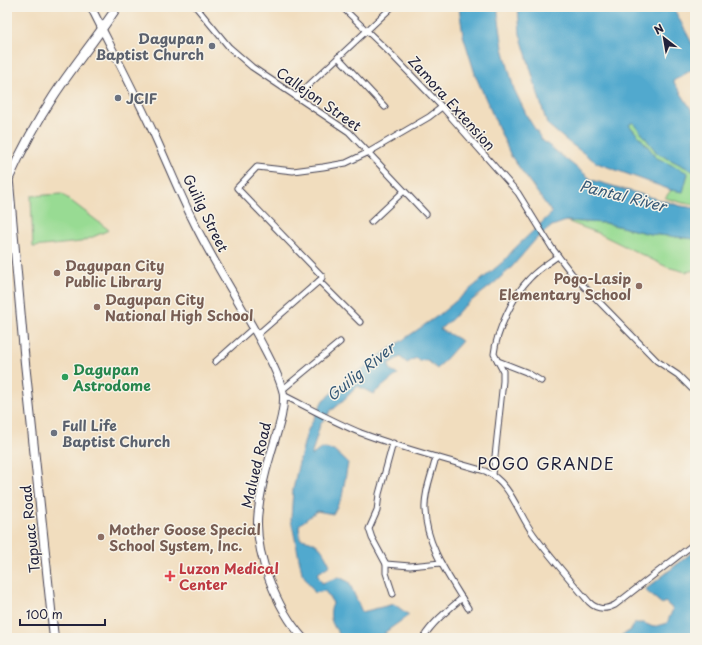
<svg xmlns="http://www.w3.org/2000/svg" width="702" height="645" font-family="'Playpen Sans',sans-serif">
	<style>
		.green { fill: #98db93; stroke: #5d7e67 }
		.water { fill: #51a9ce; stroke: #3a6684 }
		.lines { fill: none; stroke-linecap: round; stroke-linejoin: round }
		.street-casing { stroke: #413e4f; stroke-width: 7 }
		.secondary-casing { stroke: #413e4f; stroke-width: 9 }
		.primary-casing { stroke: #413e4f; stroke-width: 10 }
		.street { stroke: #fff; stroke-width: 5 }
		.secondary { stroke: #fff; stroke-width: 7 }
		.primary { stroke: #fff; stroke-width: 8 }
		.worship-dot { fill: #6b7280; stroke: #f7f3e8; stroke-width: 1.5 }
		.education-dot { fill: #8d6e63; stroke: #f7f3e8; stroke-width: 1.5 }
		.leisure-dot { fill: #2e9e5b; stroke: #f7f3e8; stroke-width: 1.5 }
		.health-dot { fill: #e0444e; stroke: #f7f3e8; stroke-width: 1.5 }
		.labels { text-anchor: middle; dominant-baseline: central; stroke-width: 3; stroke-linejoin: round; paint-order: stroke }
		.worship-label { font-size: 14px; font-weight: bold; fill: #5b616d; stroke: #f7f3e8; text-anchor: start }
		.street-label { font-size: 14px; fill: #22223b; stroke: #f7f3e8 }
		.education-label { font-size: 14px; font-weight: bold; fill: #785e54; stroke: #f7f3e8; text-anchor: start }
		.leisure-label { font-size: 14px; font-weight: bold; fill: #27864d; stroke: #f7f3e8; text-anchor: start }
		.health-label { font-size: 14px; font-weight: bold; fill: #be3a42; stroke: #f7f3e8; text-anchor: start }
		.water-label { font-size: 15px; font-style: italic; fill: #355876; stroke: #f7f3e8 }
		.quarter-label { font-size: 16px; letter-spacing: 1px; fill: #22223b; stroke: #f7f3e8 }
	</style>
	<rect width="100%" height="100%" fill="#f7f3e8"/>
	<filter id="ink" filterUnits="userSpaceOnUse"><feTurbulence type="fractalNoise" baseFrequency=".025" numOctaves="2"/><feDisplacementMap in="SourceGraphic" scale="8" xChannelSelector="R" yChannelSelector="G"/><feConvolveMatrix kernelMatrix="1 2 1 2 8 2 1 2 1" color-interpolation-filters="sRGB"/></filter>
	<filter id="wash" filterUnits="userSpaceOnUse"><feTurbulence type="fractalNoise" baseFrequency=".012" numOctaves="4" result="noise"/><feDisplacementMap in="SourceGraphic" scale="16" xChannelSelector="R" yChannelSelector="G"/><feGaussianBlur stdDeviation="0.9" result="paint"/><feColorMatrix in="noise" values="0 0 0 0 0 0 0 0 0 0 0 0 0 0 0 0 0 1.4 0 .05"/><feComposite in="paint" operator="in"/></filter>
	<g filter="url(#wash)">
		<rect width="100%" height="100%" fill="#f1ddbe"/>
		<g class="green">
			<polygon points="633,122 657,153 695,172 695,205 683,203 665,198 671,190 683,191 688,174 655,157 650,149 629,125"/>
			<polygon points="62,194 109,230 81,242 33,247 31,196"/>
			<polygon points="566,221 605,223 650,234 695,239 695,270 686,272 667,267 598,233"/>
		</g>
		<g class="water">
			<path d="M459,7H498V13L503,48L514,89L528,118L542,140L592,180L681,206L695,208V239L650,234L605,223L566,221L552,226L536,239L511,268L492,285L462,308L452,319L440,329L462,341L437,369L427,360L419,361L416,358L407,363L400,357L388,364L392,372L398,374L373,394L358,386L334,409H332L320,425L311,456L322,448L334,450L348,463L342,497L333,514L317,511L299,525L300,539C319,541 322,549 330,565L317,574L322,583L339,577L349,582L362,612L394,604L409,615L384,633L394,638H342C333,626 327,618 333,603L325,591L315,593L302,573L291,519L293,490L298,466L307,432L323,400L350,378L378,357L439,315L504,261L513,250L552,213L511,156L476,77L463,35Z"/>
			<polygon points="518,7 673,7 695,49 695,68 673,81 695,115 695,172 657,153 633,122 629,125 650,149 655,157 688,173 683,192 671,190 597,163 567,141 547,124 520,34"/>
			<polygon points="695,550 695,638 620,638 621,636 631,630 635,623 644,623 653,627 667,623 673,609 665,602 662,604 645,590"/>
		</g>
	</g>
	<g filter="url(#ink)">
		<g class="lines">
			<g class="street-casing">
				<g id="street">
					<polyline points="196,7 229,47 252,67 349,132 426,214"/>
					<polyline points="342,7 391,54 442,107 518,193 552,248 572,274 657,361 678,375 695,392"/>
					<polyline points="338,57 385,107"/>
					<polyline points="296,97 392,7"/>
					<polyline points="371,222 404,191"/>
					<polyline points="319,281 360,322"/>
					<polyline points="257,335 319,281 322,278 322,276 237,188 257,167 293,171 323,167 346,163 369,152 429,117 442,107"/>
					<polyline points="498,361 526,372 541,381"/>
					<polyline points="215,362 253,328"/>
					<polyline points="282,390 340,342"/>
					<path d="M283,395C309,408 334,422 361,433C401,448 443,459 485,471C511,482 518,514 534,535C551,558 570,580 589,602C597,610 605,610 615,605L695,543"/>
					<polyline points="393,443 379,494 377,511 369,529 372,538 386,564 386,573 393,594"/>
					<path d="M436,457C432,474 424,492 425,510C426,546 450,578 468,608"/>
					<path d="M493,475L503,381V371L494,354C496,333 514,294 529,279C537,270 548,263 558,256"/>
					<polyline points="386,564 410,566 441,563"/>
					<path d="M423,638C433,622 448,610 462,598"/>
				</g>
			</g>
			<g class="secondary-casing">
				<path id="secondary" d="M91,7C112,49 134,91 154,134C170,169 184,205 202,238C221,274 243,308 262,344C270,359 279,375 283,392C286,410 276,435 271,453C265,473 260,493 258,514C254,553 277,609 303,638"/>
			</g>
			<g class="primary-casing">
				<g id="primary">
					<polyline points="7,161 25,363 54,638"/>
					<path d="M9,178C22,149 36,123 53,97C73,66 97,38 117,7"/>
				</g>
			</g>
			<use href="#street" class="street"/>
			<use href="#secondary" class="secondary"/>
			<use href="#primary" class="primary"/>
		</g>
	</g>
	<g class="worship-dot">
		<circle cx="212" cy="46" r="4"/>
		<circle cx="118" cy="98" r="4"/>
		<circle cx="54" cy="433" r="4"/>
	</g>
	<g class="education-dot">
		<circle cx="57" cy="273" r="4"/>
		<circle cx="639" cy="286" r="4"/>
		<circle cx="97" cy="307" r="4"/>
		<circle cx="101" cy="537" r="4"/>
	</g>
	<circle class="leisure-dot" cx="65" cy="377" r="4"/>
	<path class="health-dot" d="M168 570h4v4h4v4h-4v4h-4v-4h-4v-4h4z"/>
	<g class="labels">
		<g class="worship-label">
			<text x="204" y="38" text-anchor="end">Dagupan<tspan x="204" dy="16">Baptist Church</tspan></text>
			<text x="126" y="98">JCIF</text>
			<text x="62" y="425">Full Life<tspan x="62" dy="16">Baptist Church</tspan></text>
		</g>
		<g class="street-label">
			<text transform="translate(319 99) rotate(35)">Callejon Street</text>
			<text transform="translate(452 103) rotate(48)">Zamora Extension</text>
			<text transform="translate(206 213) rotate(64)">Guilig Street</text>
			<text transform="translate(256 465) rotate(-77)">Malued Road</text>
			<text transform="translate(30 529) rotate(-96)">Tapuac Road</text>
		</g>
		<g class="education-label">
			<text x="65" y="265">Dagupan City<tspan x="65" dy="16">Public Library</tspan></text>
			<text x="631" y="278" text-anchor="end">Pogo-Lasip<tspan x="631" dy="16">Elementary School</tspan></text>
			<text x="105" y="299">Dagupan City<tspan x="105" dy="16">National High School</tspan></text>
			<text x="109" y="529">Mother Goose Special<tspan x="109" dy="16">School System, Inc.</tspan></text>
		</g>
		<g class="leisure-label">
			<text x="73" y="369">Dagupan<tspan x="73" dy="16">Astrodome</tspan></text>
		</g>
		<g class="health-label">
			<text x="179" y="568">Luzon Medical<tspan x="179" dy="16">Center</tspan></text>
		</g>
		<g class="water-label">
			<text transform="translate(623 195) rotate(14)">Pantal River</text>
			<text transform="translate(360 371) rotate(-39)">Guilig River</text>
		</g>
		<g class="quarter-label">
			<text x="546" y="463">POGO GRANDE</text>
		</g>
	</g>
	<rect width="702" height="645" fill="none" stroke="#f7f3e8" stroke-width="24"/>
	<g transform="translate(664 38) rotate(329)" stroke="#f7f3e8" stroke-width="3" paint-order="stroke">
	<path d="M0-3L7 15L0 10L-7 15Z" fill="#22223b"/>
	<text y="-6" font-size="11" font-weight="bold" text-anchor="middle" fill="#22223b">N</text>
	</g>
	<path d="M20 619v6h85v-6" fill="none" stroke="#22223b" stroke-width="2"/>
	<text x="26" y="619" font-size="12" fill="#22223b" stroke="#f7f3e8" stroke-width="3" paint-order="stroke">100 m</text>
</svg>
